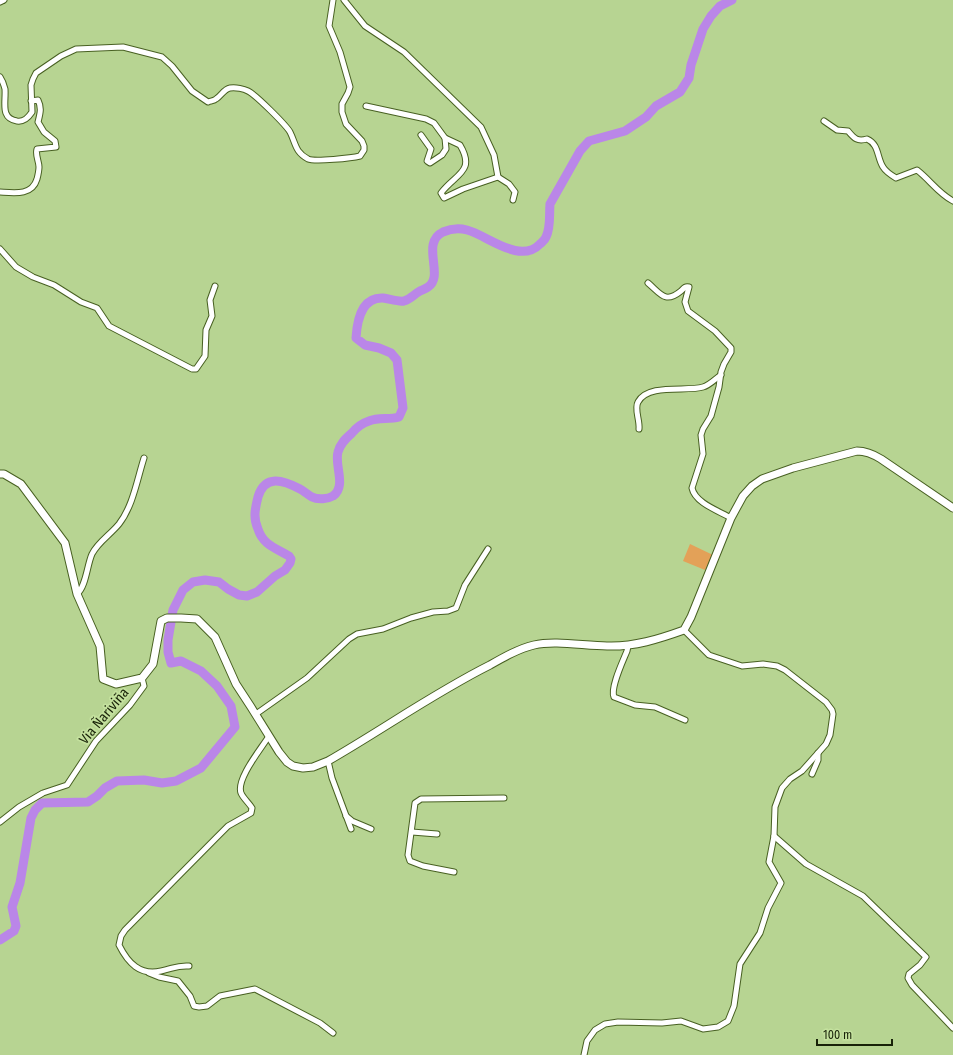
<svg xmlns="http://www.w3.org/2000/svg" width="953" height="1055" font-family="'Fira Sans Condensed',sans-serif">
	<style>
		.pitch { fill: #e3a158 }
		.lines { fill: none; stroke-linecap: round; stroke-linejoin: round }
		.river { stroke: #ba86e8; stroke-width: 9 }
		.street-casing { stroke: #486022; stroke-width: 7 }
		.secondary-casing { stroke: #486022; stroke-width: 9 }
		.street { stroke: #fff; stroke-width: 5 }
		.secondary { stroke: #fff; stroke-width: 7 }
		.labels { text-anchor: middle; dominant-baseline: central; stroke-width: 3.5; stroke-linejoin: round; paint-order: stroke }
		.street-label { font-size: 14px; fill: #182208; stroke: #c4e19e }
	</style>
	<rect width="100%" height="100%" fill="#b7d492"/>
	<polygon class="pitch" points="690,544 713,555 705,570 683,561"/>
	<g class="lines">
		<path class="river" d="M0,940L14,931L16,926L12,907L20,883L31,818L35,810L42,803L88,802L97,796L105,788L117,781L144,780L162,783L176,781L201,768L235,727L231,706L217,686L201,671L181,661L171,663L168,652V640L173,610L183,590L193,582L205,580L219,582L228,589L239,595L247,596L257,592L275,576L285,570L290,563L291,559L289,556C276,548 263,545 258,529C253,518 255,509 258,497C265,474 283,480 300,489C304,491 308,495 312,497C318,500 328,499 333,496C347,486 334,465 338,452C340,444 345,439 352,433C356,428 363,423 369,421C379,417 389,420 399,417L403,408L397,360L391,353L379,348L365,345L356,338C357,321 361,297 383,298C390,299 398,302 404,301C411,299 414,294 420,291C422,290 425,289 428,287C445,276 420,243 443,232C450,229 459,228 467,230C487,235 520,265 540,244C542,242 545,240 546,237C551,227 549,215 550,204L580,151L589,141L625,131L646,117L656,106L680,92L689,78L691,65L703,29L711,16L720,6L732,0"/>
		<g class="street-casing">
			<g id="street">
				<polyline points="344,0 365,26 404,52 481,127 494,155 498,177"/>
				<polyline points="0,2 4,0"/>
				<path d="M0,77C2,80 4,85 5,89C6,103 0,118 17,121C24,122 28,118 32,112L31,85L33,79L36,73L61,56L76,49L123,47L162,57L172,66L192,91L208,102C210,101 214,101 216,99C221,96 224,89 230,88C236,87 244,89 248,91C256,95 286,125 290,132C296,144 295,152 308,159C315,162 352,158 360,156L364,150V146L362,141L346,124L342,112V104L348,93L350,87L340,52L329,26L333,0"/>
				<path d="M366,106L426,119L434,123L445,138L460,145C476,172 455,174 441,193L444,198L463,189L498,177L509,184L515,192L513,200"/>
				<path d="M824,121L837,130L848,131C854,138 857,142 867,139C879,144 877,158 883,167C886,172 891,175 896,178L917,170C930,180 938,193 953,201"/>
				<polyline points="421,135 431,149 427,161 430,163 442,155 446,149 445,138"/>
				<path d="M0,192C14,193 32,196 37,179C38,175 39,171 39,167C39,161 35,155 37,149L56,147L55,141L44,132L38,122C40,114 42,108 38,100L31,101"/>
				<polyline points="0,249 16,267 33,277 54,285 81,302 97,308 109,326 192,369 196,369 205,356 206,330 212,316 210,300 215,286"/>
				<path d="M648,283C661,294 665,304 681,291C684,288 685,286 689,287L685,302L688,311L715,331L731,348V352L724,364L721,372L719,387L711,416L703,429L701,435L703,454L692,488C695,503 719,511 731,518"/>
				<path d="M639,429C640,420 634,409 638,402C648,383 687,392 703,387C710,385 715,379 721,375"/>
				<path d="M77,594C86,587 87,565 92,554C98,542 110,535 119,524C133,506 137,480 144,458"/>
				<path d="M628,646L627,651C623,661 610,688 614,697L635,705L655,707L685,720"/>
				<polyline points="256,714 307,678 349,639 357,634 383,629 411,618 433,612 448,611 456,608 465,585 488,549"/>
				<polyline points="328,761 332,778 351,829"/>
				<polyline points="812,774 818,760 818,753"/>
				<polyline points="346,816 352,821 371,829"/>
				<polyline points="0,822 19,807 43,793 67,785 96,741 130,705 144,686 142,678"/>
				<polyline points="412,832 437,834"/>
				<polyline points="774,836 806,864 863,896 926,957 920,965 909,974 908,978 912,985 953,1028"/>
				<polyline points="454,872 423,866 410,861 408,855 415,803 421,799 504,798"/>
				<path d="M189,966C177,965 172,969 161,971C140,976 128,963 119,945L121,936L125,930L215,839L228,826L251,813L252,808C249,803 243,798 241,793C236,779 261,749 269,736"/>
				<polyline points="149,973 159,977 178,981 190,996 194,1006 199,1007 207,1006 220,996 255,989 320,1023 333,1033"/>
				<polyline points="584,1055 587,1041 595,1030 605,1024 618,1022 662,1023 681,1021 703,1029 718,1027 728,1021 734,1006 740,964 760,933 768,908 781,883 769,862 774,836 775,807 782,788 790,779 802,771 826,744 830,735 833,714 832,710 826,702 785,670 777,666 763,664 742,666 709,655 684,630"/>
			</g>
		</g>
		<g class="secondary-casing">
			<path id="secondary" d="M0,474H4L21,484L65,543L77,594L100,646L103,679L116,684L142,678L153,664L161,621L167,618H181L197,619L215,637L236,684L251,707L279,752L287,762L293,766L303,768L313,767L328,761C382,730 434,693 490,665C504,657 518,649 534,645C555,640 585,646 607,646C634,647 659,639 684,630L691,617L731,518L743,496L752,486L762,479L793,468L857,451C866,451 873,454 881,459L953,508"/>
		</g>
		<use href="#street" class="street"/>
		<use href="#secondary" class="secondary"/>
	</g>
	<g class="labels">
		<g class="street-label">
			<text transform="translate(104 716) rotate(-50)">Via Ñariviña</text>
		</g>
	</g>
	<path d="M817 1039v6h75v-6" fill="none" stroke="#182208" stroke-width="2"/>
	<text x="823" y="1039" font-size="12" fill="#182208" stroke="#c4e19e" stroke-width="3" paint-order="stroke">100 m</text>
</svg>
